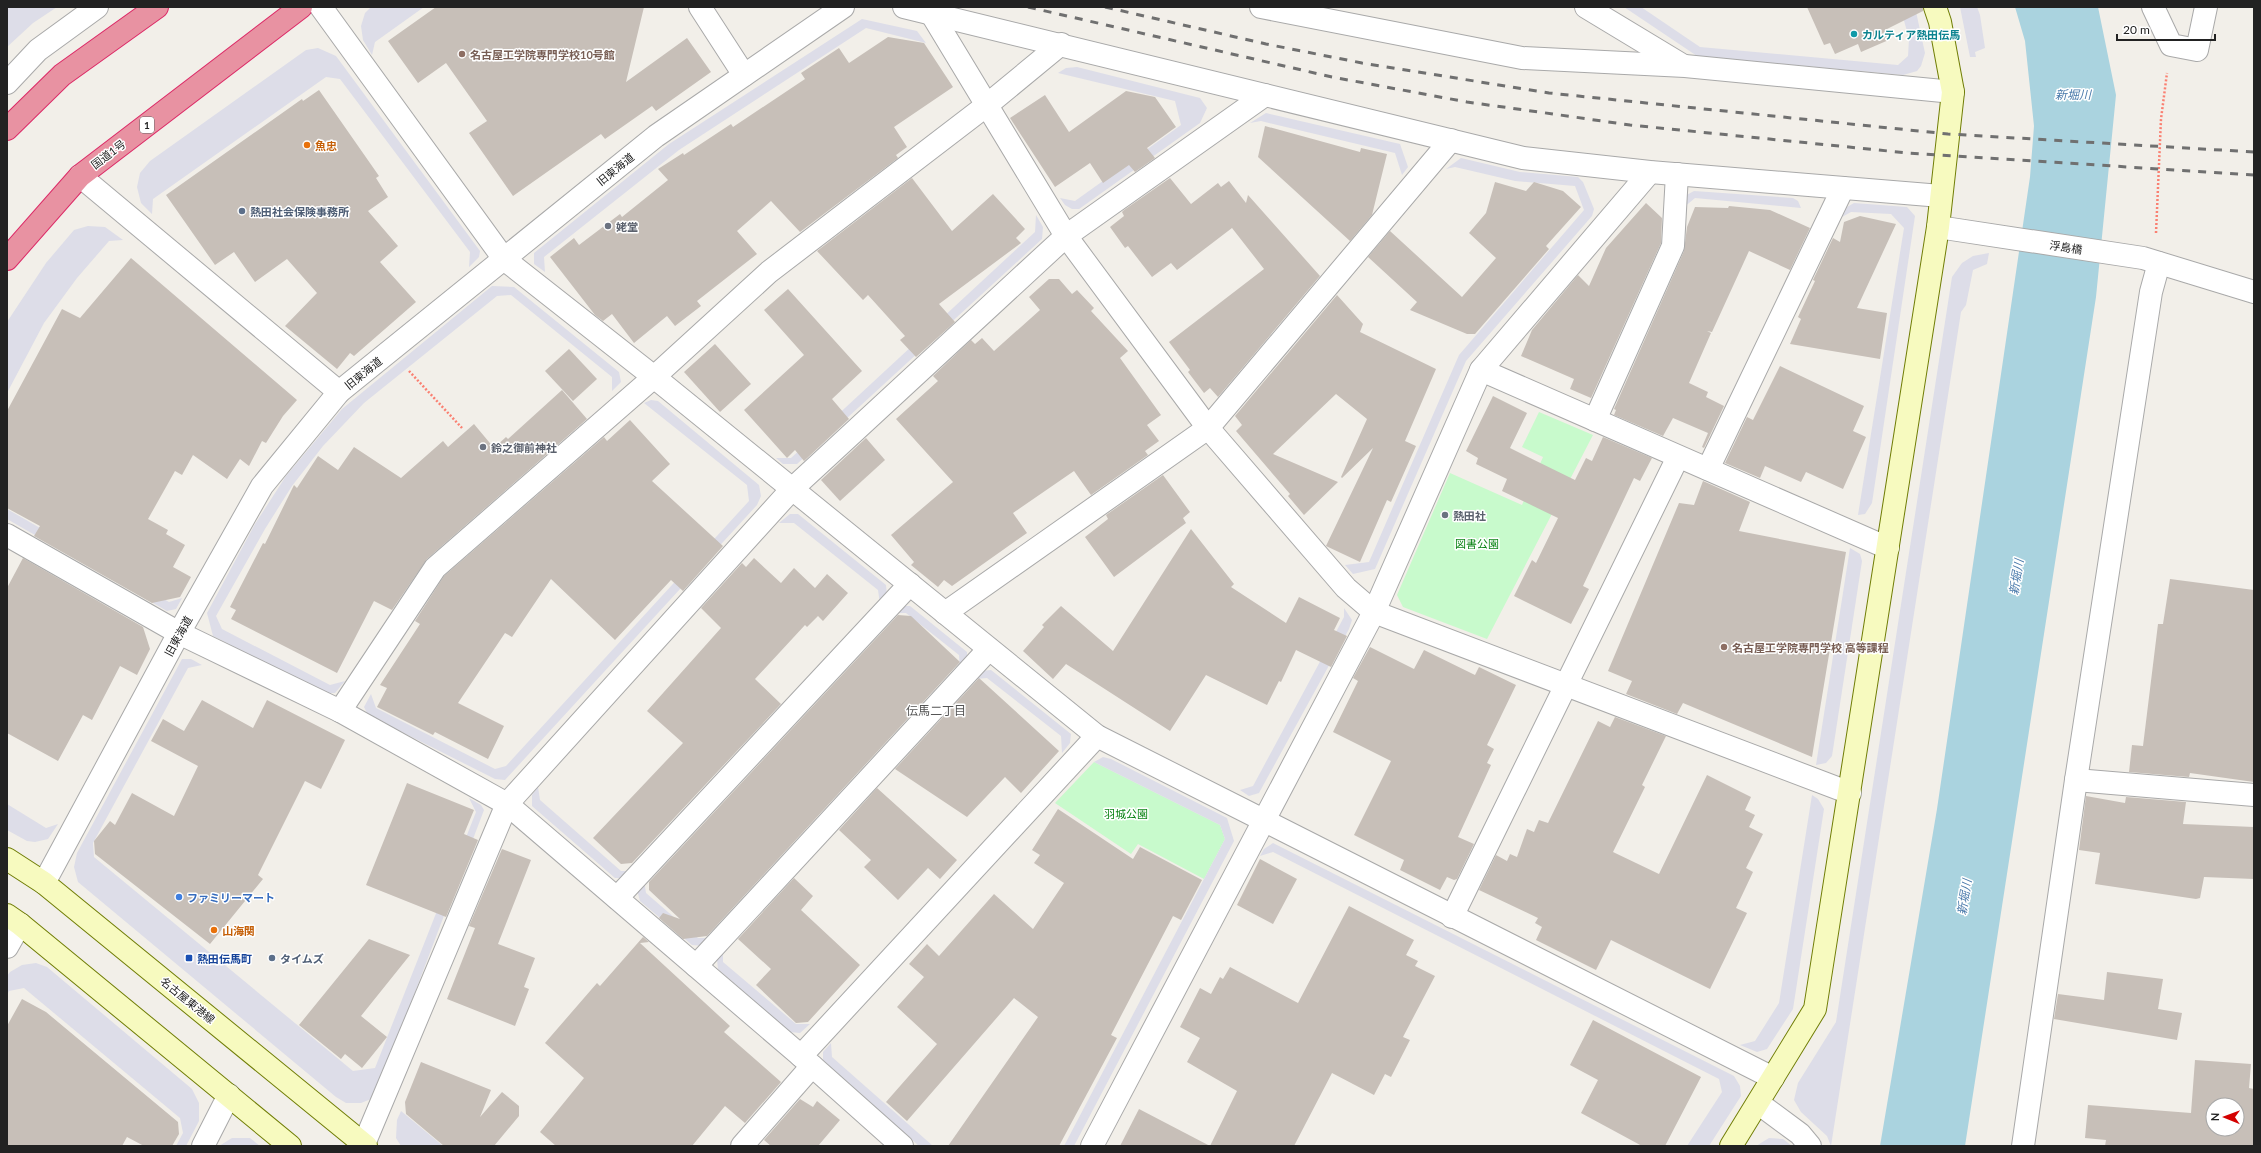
<svg xmlns="http://www.w3.org/2000/svg" width="2261" height="1153" font-family="Lato,'Noto Sans JP',sans-serif">
	<style>
		.park { fill: #c8facc }
		.plaza { fill: #dddde8 }
		.water { fill: #aad3df }
		.building { fill: #c7bfb8; fill-rule: evenodd }
		.lines { fill: none; stroke-linecap: round; stroke-linejoin: round }
		.street-casing { stroke: #a9a9a9; stroke-width: 24 }
		.secondary-casing { stroke: #707d05; stroke-width: 24 }
		.highway-casing { stroke: #dc2a67; stroke-width: 24 }
		.path { stroke: #fa8072; stroke-width: 2.5; stroke-dasharray: 2 2; stroke-linecap: butt }
		.street { stroke: #fff; stroke-width: 22 }
		.secondary { stroke: #f7fabf; stroke-width: 22 }
		.highway { stroke: #e892a2; stroke-width: 22 }
		.rail { stroke: #707070; stroke-width: 3; stroke-dasharray: 8 8; stroke-linecap: butt }
		.culture-dot { fill: #0f9aa8; stroke: #fff; stroke-width: 1.5 }
		.education-dot { fill: #8d6e63; stroke: #fff; stroke-width: 1.5 }
		.food-dot { fill: #e8710a; stroke: #fff; stroke-width: 1.5 }
		.service-dot { fill: #5c6f8a; stroke: #fff; stroke-width: 1.5 }
		.worship-dot { fill: #6b7280; stroke: #fff; stroke-width: 1.5 }
		.shop-dot { fill: #3f7fe0; stroke: #fff; stroke-width: 1.5 }
		.transit-dot { fill: #1a4fb4; stroke: #fff; stroke-width: 1.5 }
		.labels { text-anchor: middle; dominant-baseline: central; stroke-width: 3; stroke-linejoin: round; paint-order: stroke }
		.shield { fill: #fff; stroke: #646464; stroke-width: 1 }
		.shield-label { font-size: 10px; font-weight: bold; fill: #222 }
		.culture-label { font-size: 11px; font-weight: bold; fill: #0d838f; stroke: #fff; text-anchor: start }
		.education-label { font-size: 11px; font-weight: bold; fill: #785e54; stroke: #fff; text-anchor: start }
		.food-label { font-size: 11px; font-weight: bold; fill: #c56008; stroke: #fff; text-anchor: start }
		.street-label { font-size: 11px; fill: #222; stroke: #fff }
		.service-label { font-size: 11px; font-weight: bold; fill: #4e5e75; stroke: #fff; text-anchor: start }
		.worship-label { font-size: 11px; font-weight: bold; fill: #5b616d; stroke: #fff; text-anchor: start }
		.park-label { font-size: 11px; fill: #0c8416; stroke: #fff }
		.shop-label { font-size: 11px; font-weight: bold; fill: #366cbe; stroke: #fff; text-anchor: start }
		.transit-label { font-size: 11px; font-weight: bold; fill: #164399; stroke: #fff; text-anchor: start }
		.water-label { font-size: 12px; font-style: italic; fill: #4a7aab; stroke: #fff }
		.neighbourhood-label { font-size: 12px; fill: #555; stroke: #fff }
	</style>
	<rect width="100%" height="100%" fill="#f2efe9"/>
	<g class="park">
		<polygon points="1539,412 1593,435 1487,639 1403,607 1397,595 1450,473 1522,505 1543,457 1522,447"/>
		<polygon points="1094,762 1220,825 1225,839 1204,879 1138,844 1131,854 1055,803"/>
	</g>
	<g class="plaza">
		<polygon points="7,7 57,7 33,23 7,47"/>
		<polygon points="371,7 424,7 375,42 372,55 363,40 361,26 365,13"/>
		<polygon points="1624,7 1641,7 1700,47 1898,65 1908,56 1909,39 1902,13 1915,7 1925,53 1921,66 1917,71 1903,75 1697,56"/>
		<polygon points="1960,7 1977,7 1980,15 1985,48 1975,52 1976,57 1970,57"/>
		<polygon points="862,19 917,31 926,43 866,28 679,150 544,257 545,272 534,264 534,253 669,144"/>
		<polygon points="318,48 336,56 480,251 479,257 469,267 470,252 340,79 326,77 153,199 152,214 141,203 137,187 140,173 150,161 306,50"/>
		<polygon points="1077,67 1200,98 1207,108 1200,123 1079,209 1072,209 1065,205 1060,198 1075,201 1181,125 1175,101 1058,73 1066,68"/>
		<polygon points="1266,113 1400,144 1408,167 1402,175 1395,153 1261,121 1250,123"/>
		<polygon points="1461,158 1520,172 1578,177 1583,182 1590,199 1594,209 1592,216 1466,361 1375,569 1353,574 1345,565 1369,562 1459,355 1584,210 1575,186 1515,181 1455,167 1446,169"/>
		<polygon points="1694,191 1793,198 1798,201 1801,208 1695,198 1683,208 1683,197"/>
		<polygon points="1854,203 1907,207 1915,216 1872,503 1865,514 1858,515 1904,228 1891,214 1851,212 1842,217 1847,207"/>
		<polygon points="1036,215 1043,227 1042,239 797,464 783,464 776,458 791,458 1035,232"/>
		<polygon points="88,226 105,227 123,240 109,241 77,278 44,323 7,393 7,322 46,263 74,230"/>
		<polygon points="1989,253 1987,264 1973,270 1966,305 1961,312 1831,1146 1827,1136 1801,1112 1794,1100 1798,1083 1836,1022 1952,277 1962,263 1973,256"/>
		<polygon points="492,286 514,287 619,372 621,382 612,391 612,377 511,295 497,296 364,403 323,446 292,486 265,529 216,616 222,629 330,685 345,681 335,693 324,693 213,636 207,613 255,524 286,476 342,409"/>
		<polygon points="651,400 658,401 759,485 761,496 757,505 505,780 495,779 368,715 364,707 371,694 376,708 495,769 506,766 749,501 747,485 644,403"/>
		<polygon points="7,509 169,602 182,598 176,609 167,611 7,519"/>
		<polygon points="790,514 798,514 886,585 887,596 880,604 878,590 794,523 779,523"/>
		<polygon points="1850,548 1860,554 1862,561 1832,756 1826,763 1816,765"/>
		<polygon points="901,606 910,606 967,652 967,662 960,670 959,655 906,613 893,613"/>
		<polygon points="1344,608 1352,620 1349,629 1259,793 1249,796 1240,790 1253,786 1344,617"/>
		<polygon points="182,659 191,659 202,665 188,668 93,843 94,857 353,1071 375,1068 476,812 469,798 481,805 484,810 378,1090 371,1099 361,1103 346,1103 336,1097 78,882 74,867 77,853"/>
		<polygon points="991,670 1071,734 1070,743 1062,753 1061,736 987,678 975,679 981,671"/>
		<polygon points="1103,757 1111,759 1227,818 1234,841 1074,1146 1064,1146 1225,839 1220,825 1094,762"/>
		<polygon points="538,787 540,800 621,871 631,871 625,878 615,878 532,806 532,795"/>
		<polygon points="1812,795 1818,799 1824,809 1793,1009 1767,1049 1757,1052 1740,1045 1755,1041 1779,1003"/>
		<polygon points="7,804 46,828 58,824 48,839 35,842 27,841 7,830"/>
		<polygon points="1273,843 1734,1076 1740,1086 1741,1096 1709,1146 1687,1146 1722,1092 1719,1079 1273,852 1260,856 1264,849"/>
		<polygon points="644,880 646,893 698,938 711,938 704,946 692,945 640,901 637,890"/>
		<polygon points="723,950 723,962 796,1024 810,1024 800,1033 789,1032 718,969 717,960"/>
		<polygon points="36,963 47,967 192,1089 199,1103 199,1121 186,1146 176,1146 183,1133 180,1118 24,988 9,991 7,995 7,976 10,972 22,965"/>
		<polygon points="831,1043 832,1057 933,1146 919,1146 823,1060 823,1052"/>
		<polygon points="401,1111 443,1146 401,1146 396,1138 397,1120"/>
		<polygon points="232,1138 250,1138 260,1146 219,1146"/>
		<polygon points="1769,1138 1783,1139 1792,1146 1756,1146"/>
	</g>
	<polygon class="water" points="2015,7 2098,7 2116,95 2096,297 1965,1146 1880,1146 1937,809 2030,177 2034,126 2025,41"/>
	<g class="building">
		<polygon points="436,7 644,7 626,82 687,38 711,72 656,111 652,106 605,139 601,134 513,196 469,133 487,121 446,63 418,83 388,41"/>
		<polygon points="1807,7 1923,7 1923,11 1887,29 1891,39 1861,52 1858,44 1835,54 1830,43 1824,45"/>
		<polygon points="888,37 924,43 953,87 894,127 907,147 896,155 898,158 800,232 771,201 737,231 757,254 697,301 701,306 675,326 667,316 634,343 612,314 603,321 595,315 550,257 574,238 579,245 620,214 622,217 668,180 658,169 683,153 684,155 731,124 733,127 805,79 801,73 839,48 849,63"/>
		<polygon points="319,90 379,176 376,178 388,197 368,211 398,246 380,262 416,302 354,356 350,353 337,369 285,326 317,293 287,259 255,282 234,252 215,265 166,195 302,99 303,101"/>
		<polygon points="1126,91 1155,97 1176,127 1147,148 1155,158 1135,172 1129,165 1103,183 1090,163 1055,187 1010,118 1045,95 1069,132"/>
		<polygon points="1265,126 1360,152 1361,148 1387,154 1372,215 1350,241 1258,157"/>
		<polygon points="912,178 952,231 993,194 1025,229 1016,238 1021,243 939,304 955,322 916,357 900,340 905,336 868,295 863,300 817,251"/>
		<polygon points="1170,178 1191,204 1218,183 1221,187 1229,181 1246,203 1248,195 1320,276 1218,397 1210,388 1204,393 1188,372 1190,370 1169,342 1264,269 1232,228 1177,270 1171,263 1152,277 1128,246 1125,248 1110,227 1124,216 1122,212 1124,210"/>
		<polygon points="1495,182 1526,191 1534,182 1563,191 1581,207 1546,246 1549,249 1475,334 1467,334 1410,310 1417,302 1368,257 1390,231 1462,297 1496,258 1469,233 1486,213"/>
		<polygon points="1646,203 1662,218 1661,243 1591,398 1570,389 1574,379 1521,356 1532,330 1578,275 1589,286 1606,248"/>
		<polygon points="1729,206 1770,210 1810,228 1790,270 1749,251 1712,332 1707,331 1711,333 1689,383 1708,392 1706,397 1724,406 1704,448 1702,447 1708,433 1673,418 1663,436 1614,415 1616,410 1614,409 1684,251 1687,227 1695,207 1728,208"/>
		<polygon points="1860,216 1896,224 1857,308 1887,313 1880,359 1790,344 1801,319 1798,317 1815,281 1813,280 1833,238 1840,242 1844,222"/>
		<polygon points="131,258 297,400 283,416 266,443 262,441 249,466 240,459 227,479 193,455 182,475 175,471 148,519 168,530 166,534 185,545 173,567 191,577 180,597 152,603 34,536 40,526 7,508 7,411 62,309 80,318"/>
		<polygon points="1049,279 1059,279 1072,294 1077,290 1094,308 1091,311 1128,351 1120,358 1161,415 1147,425 1159,441 1145,451 1148,455 1091,495 1074,471 1013,513 1027,533 952,586 944,580 938,587 911,565 914,562 891,535 953,482 896,419 938,381 933,376 971,340 975,344 982,338 994,351 1040,310 1029,297"/>
		<polygon points="788,289 862,371 832,399 849,419 804,461 795,450 787,458 744,410 804,355 764,310"/>
		<polygon points="1337,295 1363,324 1360,332 1436,369 1405,441 1416,446 1391,502 1387,500 1360,562 1326,546 1373,448 1342,478 1341,477 1367,419 1336,394 1273,454 1338,482 1304,515 1288,496 1290,494 1236,431 1242,425 1235,416"/>
		<polygon points="715,344 751,384 720,412 684,372"/>
		<polygon points="569,349 597,379 573,401 545,371"/>
		<polygon points="1780,366 1864,406 1853,431 1866,437 1843,489 1806,472 1801,482 1765,466 1760,478 1725,463 1747,417 1753,420"/>
		<polygon points="562,390 587,419 427,559 392,610 374,601 337,673 231,619 236,610 230,607 263,543 265,544 294,485 297,488 318,456 338,470 354,447 401,478 443,441 448,447 474,424 494,448 506,437 508,439"/>
		<polygon points="1493,396 1527,413 1510,448 1575,480 1586,458 1592,461 1603,437 1652,458 1640,481 1634,478 1583,586 1589,589 1571,624 1514,596 1532,560 1536,563 1558,518 1502,491 1507,479 1476,464 1478,458 1466,451"/>
		<polygon points="630,420 670,464 652,481 723,546 683,591 671,580 615,640 551,579 512,637 505,633 458,703 504,726 488,759 435,732 433,735 377,707 387,688 380,685 420,624 415,621 444,576 604,437 607,441"/>
		<polygon points="866,438 885,460 840,501 821,480"/>
		<polygon points="1163,475 1190,512 1183,518 1186,523 1114,577 1085,537 1108,519 1106,515"/>
		<polygon points="1703,481 1750,502 1739,531 1846,552 1812,757 1683,703 1677,714 1626,694 1632,681 1608,671 1679,503 1694,505"/>
		<polygon points="1191,529 1234,584 1231,587 1286,623 1299,597 1340,618 1334,630 1347,636 1331,667 1296,650 1281,682 1279,681 1267,705 1206,675 1170,731 1066,664 1053,679 1023,651 1044,627 1042,625 1061,606 1113,651"/>
		<polygon points="23,558 143,627 150,649 137,675 120,666 92,720 83,715 58,761 7,733 7,588"/>
		<polygon points="754,558 781,583 794,568 815,588 827,574 848,593 823,621 818,616 807,627 805,625 755,679 781,704 632,863 621,864 593,838 683,743 647,711 721,628 701,608 742,563 746,567"/>
		<polygon points="2170,579 2254,590 2254,782 2190,773 2189,777 2129,772 2132,745 2143,746 2158,624 2163,624"/>
		<polygon points="898,615 911,616 960,662 707,936 683,939 659,918 663,913 680,919 649,890 649,882"/>
		<polygon points="1370,647 1414,669 1424,650 1475,675 1479,667 1516,685 1487,745 1494,749 1487,763 1491,765 1458,837 1474,844 1457,879 1454,880 1447,877 1440,890 1400,870 1404,860 1354,835 1391,761 1333,732 1358,681 1353,678"/>
		<polygon points="979,678 1059,751 1021,793 1005,777 967,817 895,769"/>
		<polygon points="202,700 253,728 267,700 345,740 321,789 305,781 258,875 263,879 210,944 95,854 94,841 110,821 115,825 132,793 174,816 198,766 151,741 163,719 184,731"/>
		<polygon points="1615,717 1666,736 1642,785 1645,787 1613,852 1659,874 1707,775 1751,797 1745,810 1755,815 1749,827 1763,834 1746,868 1753,872 1736,908 1747,913 1710,989 1611,940 1596,970 1536,940 1542,927 1535,923 1538,918 1479,890 1496,855 1507,861 1510,854 1517,857 1527,829 1534,832 1539,820 1548,823 1598,721 1610,727"/>
		<polygon points="407,783 474,810 464,834 478,840 446,917 366,885"/>
		<polygon points="877,788 957,860 940,879 928,868 898,900 864,867 871,860 839,830"/>
		<polygon points="2086,796 2125,803 2126,797 2186,802 2183,824 2254,827 2254,879 2204,877 2200,898 2196,899 2095,884 2100,853 2079,850"/>
		<polygon points="1058,809 1133,859 1140,847 1202,880 1181,920 1173,916 1111,1035 1117,1038 1059,1146 948,1146 1038,1017 1014,998 907,1121 886,1102 937,1044 897,1007 924,977 909,964 927,944 939,956 994,894 1033,929 1064,883 1034,863 1040,855 1032,850"/>
		<polygon points="502,849 531,860 498,944 535,958 524,987 529,989 515,1026 447,999 475,928 469,926"/>
		<polygon points="1260,859 1297,879 1273,924 1237,905"/>
		<polygon points="794,878 813,896 801,910 860,965 808,1022 796,1023 756,985 771,969 738,939"/>
		<polygon points="1349,906 1414,940 1406,955 1418,961 1415,966 1435,976 1403,1037 1410,1040 1391,1077 1385,1074 1374,1095 1332,1073 1294,1146 1210,1146 1237,1091 1187,1062 1200,1038 1180,1027 1200,988 1211,994 1220,977 1223,979 1230,967 1298,1003"/>
		<polygon points="643,937 649,942 640,943 730,1026 724,1032 781,1082 745,1123 725,1106 692,1146 556,1146 540,1132 584,1078 545,1043 597,983 600,986"/>
		<polygon points="369,939 410,955 361,1016 387,1037 362,1068 345,1054 341,1059 299,1025"/>
		<polygon points="2107,972 2163,979 2158,1009 2182,1013 2177,1040 2054,1019 2058,994 2104,1000"/>
		<polygon points="22,999 46,1012 178,1122 179,1134 172,1146 144,1146 127,1137 122,1146 7,1146 7,1026"/>
		<polygon points="1593,1020 1701,1077 1665,1146 1642,1146 1581,1113 1598,1080 1570,1065"/>
		<path d="M2195,1060L2251,1064L2249,1088L2254,1089V1146H2105L2106,1140L2085,1138L2088,1105L2191,1113ZM2213,1105H2237V1129H2213Z"/>
		<polygon points="421,1062 491,1090 480,1117 502,1092 519,1106 519,1116 494,1146 444,1146 406,1114 405,1102"/>
		<polygon points="800,1099 813,1107 817,1101 840,1120 818,1146 771,1146 764,1140"/>
		<polygon points="1139,1109 1210,1146 1120,1146"/>
	</g>
	<g class="lines">
		<g class="street-casing">
			<g id="street">
				<polyline points="321,7 504,259 654,377 1097,736 1773,1078"/>
				<polyline points="700,7 744,75"/>
				<polyline points="904,7 1523,158 1650,172 1941,196"/>
				<polyline points="1261,7 1522,58 1685,66 1953,92"/>
				<polyline points="1586,7 1682,65"/>
				<polyline points="2153,7 2171,45 2197,50 2206,7"/>
				<polyline points="931,13 1066,236 1208,428 1346,588 1374,612 1850,793"/>
				<polyline points="7,83 38,50 97,7"/>
				<polyline points="80,176 339,392"/>
				<polyline points="1938,227 2143,258 2254,292"/>
				<polyline points="1481,370 1888,548"/>
				<polyline points="1595,420 1673,246 1677,174"/>
				<polyline points="1708,469 1843,188"/>
				<polyline points="7,535 179,633 340,711 507,804 801,1056 902,1146"/>
				<polyline points="945,613 1208,428 1451,140"/>
				<polyline points="340,711 435,568 654,377 769,272 987,105 1061,44"/>
				<polyline points="2076,780 2254,795"/>
				<polyline points="44,883 179,633 262,486 339,392 656,136 843,7"/>
				<polyline points="617,898 910,584"/>
				<polyline points="1452,917 1678,457"/>
				<polyline points="7,947 20,924"/>
				<polyline points="696,966 989,649"/>
				<polyline points="801,1056 1097,736"/>
				<polyline points="1758,1103 1800,1134 1810,1146"/>
				<polyline points="364,1144 507,804 792,489 1066,236 1265,95"/>
				<polyline points="203,1146 229,1095"/>
				<polyline points="742,1146 812,1066"/>
				<polyline points="1092,1146 1374,612 1481,370 1650,172"/>
				<polyline points="2023,1146 2076,780 2151,292 2159,263"/>
			</g>
		</g>
		<g class="secondary-casing">
			<g id="secondary">
				<polyline points="7,859 44,883 366,1146"/>
				<polyline points="7,915 20,924 290,1146"/>
				<polyline points="1731,1146 1815,1009 1938,227 1953,92 1940,22 1935,7"/>
			</g>
		</g>
		<g class="highway-casing">
			<g id="highway">
				<polyline points="7,129 62,75 157,7"/>
				<polyline points="7,259 80,176 301,7"/>
			</g>
		</g>
		<g class="path">
			<polyline points="2156,233 2161,119 2167,73"/>
			<polyline points="409,371 462,428"/>
		</g>
		<use href="#street" class="street"/>
		<use href="#secondary" class="secondary"/>
		<use href="#highway" class="highway"/>
		<g class="rail">
			<polyline points="1028,7 1332,77 1467,102 1553,114 1630,125 1908,153 2254,175"/>
			<polyline points="1105,7 1266,44 1362,63 1549,93 1948,134 2254,152"/>
		</g>
	</g>
	<circle class="culture-dot" cx="1854" cy="34" r="4"/>
	<g class="education-dot">
		<circle cx="462" cy="54" r="4"/>
		<circle cx="1724" cy="647" r="4"/>
	</g>
	<g class="food-dot">
		<circle cx="307" cy="145" r="4"/>
		<circle cx="214" cy="930" r="4"/>
	</g>
	<g class="service-dot">
		<circle cx="242" cy="211" r="4"/>
		<circle cx="272" cy="958" r="4"/>
	</g>
	<g class="worship-dot">
		<circle cx="608" cy="226" r="4"/>
		<circle cx="483" cy="447" r="4"/>
		<circle cx="1445" cy="515" r="4"/>
	</g>
	<circle class="shop-dot" cx="179" cy="897" r="4"/>
	<rect class="transit-dot" x="185" y="954" width="8" height="8" rx="2"/>
	<g class="labels">
		<rect class="shield" x="140" y="117" width="14" height="16" rx="3"/>
		<g class="shield-label">
			<text x="147" y="125">1</text>
		</g>
		<g class="culture-label">
			<text x="1862" y="34">カルティア熱田伝馬</text>
		</g>
		<g class="education-label">
			<text x="470" y="54">名古屋工学院専門学校10号館</text>
			<text x="1732" y="647">名古屋工学院専門学校 高等課程</text>
		</g>
		<g class="food-label">
			<text x="315" y="145">魚忠</text>
			<text x="222" y="930">山海関</text>
		</g>
		<g class="street-label">
			<text transform="translate(108 154) rotate(-37)">国道1号</text>
			<text transform="translate(615 169) rotate(-39)">旧東海道</text>
			<text transform="translate(2066 247) rotate(9)">浮島橋</text>
			<text transform="translate(363 373) rotate(-39)">旧東海道</text>
			<text transform="translate(178 636) rotate(-61)">旧東海道</text>
			<text transform="translate(188 1000) rotate(39)">名古屋東港線</text>
		</g>
		<g class="service-label">
			<text x="250" y="211">熱田社会保険事務所</text>
			<text x="280" y="958">タイムズ</text>
		</g>
		<g class="worship-label">
			<text x="616" y="226">姥堂</text>
			<text x="491" y="447">鈴之御前神社</text>
			<text x="1453" y="515">熱田社</text>
		</g>
		<g class="park-label">
			<text x="1477" y="543">図書公園</text>
			<text x="1126" y="813">羽城公園</text>
		</g>
		<g class="shop-label">
			<text x="187" y="897">ファミリーマート</text>
		</g>
		<g class="transit-label">
			<text x="197" y="958">熱田伝馬町</text>
		</g>
		<g class="water-label">
			<text x="2073" y="94">新堀川</text>
			<text transform="translate(2016 577) rotate(-81)">新堀川</text>
			<text transform="translate(1964 897) rotate(-81)">新堀川</text>
		</g>
		<g class="neighbourhood-label">
			<text x="936" y="710">伝馬二丁目</text>
		</g>
	</g>
	<rect width="2261" height="1153" fill="none" stroke="#222222" stroke-width="16"/>
	<g transform="translate(2225 1117) rotate(271)"><circle r="19" fill="#ffffff" stroke="#a7a7a7"/>
	<path d="M0-3L7 15L0 10L-7 15Z" fill="#d40000"/>
	<text y="-6" font-size="11" font-weight="bold" text-anchor="middle" fill="#222222">N</text>
	</g>
	<path d="M2117 34v6h98v-6" fill="none" stroke="#222222" stroke-width="2"/>
	<text x="2123" y="34" font-size="12" fill="#222222" stroke="#ffffff" stroke-width="3" paint-order="stroke">20 m</text>
</svg>
